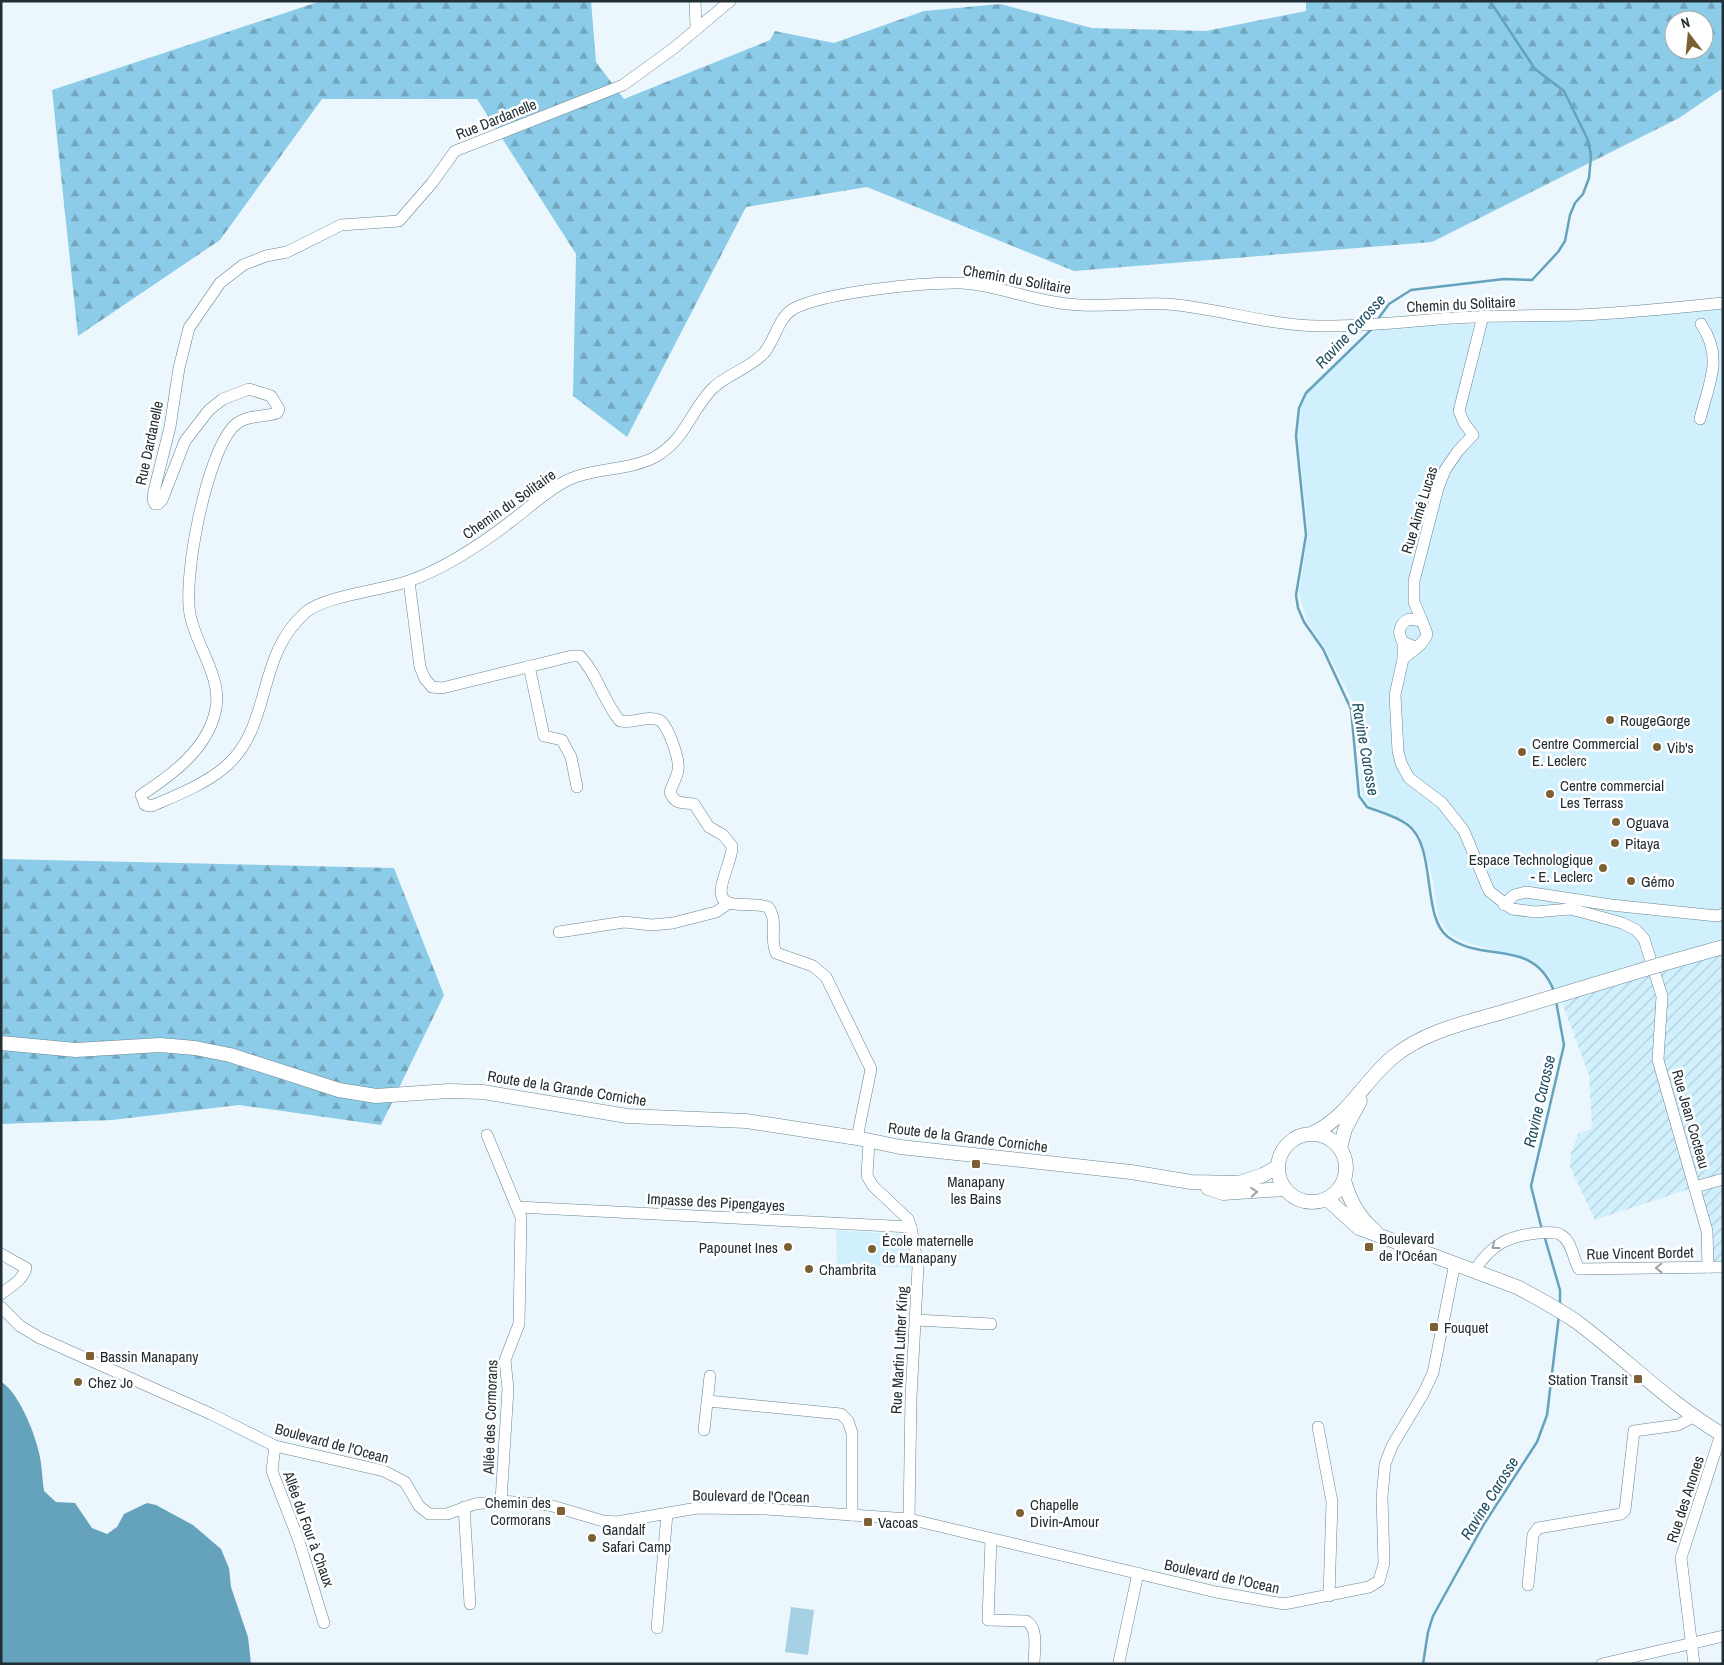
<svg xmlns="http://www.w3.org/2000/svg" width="1724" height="1665" font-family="'Archivo Narrow',sans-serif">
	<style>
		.built { fill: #d1f0fe }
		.industrial { fill: url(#industrial-furrows) }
		.forest { fill: url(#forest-firs); fill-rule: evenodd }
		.pitch { fill: #a6d1e4 }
		.water { fill: #65a3bd }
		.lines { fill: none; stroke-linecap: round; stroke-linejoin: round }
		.stream { stroke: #65a3bd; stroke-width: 2.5 }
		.minor-casing { stroke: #698591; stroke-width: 12 }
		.major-casing { stroke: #698591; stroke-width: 15 }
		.minor { stroke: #fff; stroke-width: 11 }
		.major { stroke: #fff; stroke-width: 14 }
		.major-bridge-casing { stroke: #698591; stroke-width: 15; stroke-linecap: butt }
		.major-bridge { stroke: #fff; stroke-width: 14 }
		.oneway { stroke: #9ca1a3 }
		.poi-dot { fill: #7c6033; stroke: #fff; stroke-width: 2 }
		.labels { text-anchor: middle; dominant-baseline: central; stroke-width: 5; stroke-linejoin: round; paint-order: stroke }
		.street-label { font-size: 15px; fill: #222e33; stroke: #fff }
		.poi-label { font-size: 15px; fill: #222e33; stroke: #fff; text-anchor: start }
		.water-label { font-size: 16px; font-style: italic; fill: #1c4f63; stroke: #fff }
	</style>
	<defs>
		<pattern id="industrial-furrows" width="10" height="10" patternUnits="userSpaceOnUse" patternTransform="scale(1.25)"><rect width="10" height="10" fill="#d1f0fe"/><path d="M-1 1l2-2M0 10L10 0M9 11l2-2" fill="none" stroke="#b3ceda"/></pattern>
		<pattern id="forest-firs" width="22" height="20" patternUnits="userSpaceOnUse" patternTransform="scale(1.25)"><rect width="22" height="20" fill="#8dcce8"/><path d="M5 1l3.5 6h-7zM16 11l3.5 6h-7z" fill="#73a6bd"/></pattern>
	</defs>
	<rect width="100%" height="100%" fill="#ebf7fd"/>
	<g class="built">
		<polygon points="1723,307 1723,947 1555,991 1549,975 1533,961 1468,943 1449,934 1438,917 1433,879 1421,839 1416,830 1406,821 1369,805 1362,795 1356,710 1352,700 1325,648 1307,621 1299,593 1308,533 1298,436 1301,408 1308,392 1377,328 1602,318"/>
		<polygon points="836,1230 905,1235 911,1268 837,1264"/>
	</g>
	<polygon class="industrial" points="1723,947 1723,1267 1708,1267 1695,1187 1595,1220 1570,1167 1571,1153 1578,1134 1592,1128 1589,1075 1559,995"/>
	<g class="forest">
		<path d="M321,1H591L596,62L624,99L770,40L775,31L834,43L924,11L1000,4L1092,28L1206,31L1306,11V1H1723V88L1679,118L1432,242L1074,271L867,187L746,207L627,437L573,396L576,254L477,99H322L220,240L78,336L52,90ZM1674,20H1704V50H1674Z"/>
		<polygon points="1,859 394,868 444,995 381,1125 239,1105 112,1120 1,1124"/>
	</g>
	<polygon class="pitch" points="791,1607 814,1610 808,1655 785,1652"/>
	<path class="water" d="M1,1382C17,1390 34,1431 38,1449C42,1462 42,1477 44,1491L56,1502L75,1503L92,1528L107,1534L117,1527L124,1514L147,1503L156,1505L193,1525L221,1549L229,1568L231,1587L248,1637L251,1664H1Z"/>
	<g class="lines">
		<g class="stream">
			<polyline points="1378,319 1389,304 1411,290 1504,279 1532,280 1558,252 1565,241 1570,215 1575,203 1583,194 1589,178 1591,156 1588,140 1564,91 1535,69 1490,1"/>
			<path d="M1373,328L1306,393L1299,408L1296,436L1306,535L1296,595L1298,608L1304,622L1323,649L1351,709L1359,796L1367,807C1380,812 1396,816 1408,825C1437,847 1421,917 1448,937C1484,964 1533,937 1554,991"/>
			<polyline points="1542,1230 1531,1186 1564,1045 1556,1001"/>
			<polyline points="1544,1235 1560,1290 1560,1305"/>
			<polyline points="1423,1664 1428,1632 1433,1616 1484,1524 1537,1442 1547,1415 1559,1315"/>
		</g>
		<g class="minor-casing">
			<g id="minor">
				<polyline points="695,1 696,27"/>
				<path d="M730,1L674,48L623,85L455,151L432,183L399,221L341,225L287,252L266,256L243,265L220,283L189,328L179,368L170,427L154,491L153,500L155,504H158L162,500L185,441L209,410L223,399L249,389L271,396L279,409L277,413C261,418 244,414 232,428C206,458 183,576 190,614C195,644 222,677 216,708C209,748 172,775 141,795L145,805L152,806C177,795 203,785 224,768C274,726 254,657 306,612C325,596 383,590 409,581C445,568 480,545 510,522C529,508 547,490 568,480C595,467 629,471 655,457C687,438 689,413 712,389C727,374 749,369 764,353C775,340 778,318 793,309C825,292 925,282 962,283C998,285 1032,301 1068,304C1101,308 1134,302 1167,304C1217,308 1267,325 1318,326C1363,327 1408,321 1453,318C1495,315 1537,316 1579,315C1627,313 1675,308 1723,303"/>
				<path d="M1700,419C1709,382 1724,358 1701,324"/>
				<path d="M409,581L420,667L425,679L432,687L442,688L572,656H580C598,675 603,701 620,721C632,724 647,715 659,720C668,724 680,760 678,770C677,778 672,785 670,792C675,805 682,802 694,804L709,827L723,835L732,846C734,860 709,897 729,903C739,906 754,903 768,907C779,921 769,938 776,953L813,966L826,977L871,1069L857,1138"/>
				<polyline points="1422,621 1414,602 1414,581 1438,488 1445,470 1458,451 1473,435 1464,423 1459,411 1483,316"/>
				<polyline points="1403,642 1403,659 1395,695 1398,751 1401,763 1409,778 1442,803 1464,831 1489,891 1512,909 1535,912 1570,909 1586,913 1622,923 1636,930 1644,939 1662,996 1658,1060 1707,1231 1708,1267"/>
				<path d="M1403,659C1411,651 1424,645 1427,634L1422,621L1409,619C1399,624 1397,633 1403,642L1415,647"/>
				<polyline points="529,666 544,736 562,740 571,757 577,787"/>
				<polyline points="1504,905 1514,895 1526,892 1611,905 1717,916 1723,914"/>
				<polyline points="559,932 624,922 652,925 673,923 716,912 729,903"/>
				<polyline points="487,1135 521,1217 519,1324 505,1360 508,1389 501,1501"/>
				<polyline points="869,1141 867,1176 873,1186 908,1219 911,1227 918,1267 911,1397 909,1519"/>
				<polyline points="1695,1187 1723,1179"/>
				<polyline points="518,1207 911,1227"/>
				<path d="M1,1254L26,1268C23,1280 11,1286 1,1294"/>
				<path d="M1474,1271C1491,1245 1507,1236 1538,1233C1545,1233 1555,1231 1561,1235C1572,1241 1573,1259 1579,1269L1723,1267"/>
				<polyline points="1,1307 20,1326 40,1338 211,1414 275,1446 384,1471 405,1482 419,1506 429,1514 447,1514 475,1504 501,1501 549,1505 603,1521 617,1522 697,1508 766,1509 909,1519 1216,1592 1284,1604 1369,1587 1379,1581 1384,1563 1382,1497 1385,1464 1392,1446 1423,1394 1433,1373 1455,1263"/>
				<polyline points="916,1320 991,1324"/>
				<polyline points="708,1401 841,1414 848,1421 852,1433 852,1515"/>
				<polyline points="1318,1427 1332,1502 1329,1596"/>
				<polyline points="704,1430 710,1376"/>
				<polyline points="275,1446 272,1471 299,1541 324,1623"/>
				<polyline points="464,1507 470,1604"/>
				<path d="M991,1539L988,1620L1026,1621C1039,1627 1034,1651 1034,1664"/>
				<polyline points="1528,1585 1533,1535 1538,1528 1621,1514 1625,1510 1634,1431 1678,1425 1695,1416"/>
				<polyline points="657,1628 667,1514"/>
				<polyline points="1119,1662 1138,1573"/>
				<polyline points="1602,1664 1723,1636"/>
				<polyline points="1694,1664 1681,1558 1721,1434"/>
			</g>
		</g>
		<g class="major-casing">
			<g id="major">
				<polyline points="1659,965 1723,947"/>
				<polyline points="1,1043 76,1050 160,1045 195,1048 230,1055 339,1090 376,1096 449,1091 483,1092 627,1116 746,1121 857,1138 900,1147 1131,1172 1191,1182 1239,1183 1263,1175 1277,1167"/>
				<path d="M1313,1133C1348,1117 1364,1081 1393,1057C1425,1031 1465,1023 1503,1012"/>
				<circle cx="1312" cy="1168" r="34"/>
				<polyline points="1340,1148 1345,1129 1360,1101"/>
				<path d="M1344,1180C1349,1199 1359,1218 1375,1231"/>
				<polyline points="1208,1188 1223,1193 1285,1189"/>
				<path d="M1327,1199L1359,1228L1517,1287C1538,1298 1558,1309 1577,1322C1626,1359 1670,1404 1723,1435"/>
			</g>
		</g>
		<use href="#minor" class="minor"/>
		<use href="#major" class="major"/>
		<g class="major-bridge-casing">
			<polyline id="major-bridge" points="1503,1012 1659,965"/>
		</g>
		<use href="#major-bridge" class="major-bridge"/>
	</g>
	<defs><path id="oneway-chevron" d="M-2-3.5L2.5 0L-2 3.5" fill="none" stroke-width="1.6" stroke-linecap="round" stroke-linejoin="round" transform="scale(1.25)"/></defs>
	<g class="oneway">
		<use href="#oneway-chevron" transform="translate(1254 1192) rotate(-5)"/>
		<use href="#oneway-chevron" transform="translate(1495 1246) rotate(143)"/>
		<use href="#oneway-chevron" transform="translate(1659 1268) rotate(179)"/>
	</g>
	<g class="poi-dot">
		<circle cx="1610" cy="720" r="5"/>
		<circle cx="1657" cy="747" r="5"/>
		<circle cx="1522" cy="752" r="5"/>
		<circle cx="1550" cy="794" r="5"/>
		<circle cx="1616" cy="822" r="5"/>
		<circle cx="1615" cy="843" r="5"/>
		<circle cx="1603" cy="868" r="5"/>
		<circle cx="1631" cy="881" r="5"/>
		<rect x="971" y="1159" width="10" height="10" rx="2.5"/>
		<circle cx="788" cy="1247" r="5"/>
		<rect x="1364" y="1242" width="10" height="10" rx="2.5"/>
		<circle cx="872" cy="1249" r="5"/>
		<circle cx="809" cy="1269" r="5"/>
		<rect x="1429" y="1322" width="10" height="10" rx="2.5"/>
		<rect x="85" y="1351" width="10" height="10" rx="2.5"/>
		<rect x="1633" y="1374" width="10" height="10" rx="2.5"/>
		<circle cx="78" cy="1382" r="5"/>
		<rect x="556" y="1506" width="10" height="10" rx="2.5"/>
		<circle cx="1020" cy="1513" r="5"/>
		<rect x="863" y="1517" width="10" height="10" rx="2.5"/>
		<circle cx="592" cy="1538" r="5"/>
	</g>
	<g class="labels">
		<g class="street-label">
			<text transform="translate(496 119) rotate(-22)">Rue Dardanelle</text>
			<text transform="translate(1017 279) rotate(10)">Chemin du Solitaire</text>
			<text transform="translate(1461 304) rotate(-3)">Chemin du Solitaire</text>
			<text transform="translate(149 443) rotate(-78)">Rue Dardanelle</text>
			<text transform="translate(509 504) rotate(-35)">Chemin du Solitaire</text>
			<text transform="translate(1419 510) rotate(-73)">Rue Aimé Lucas</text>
			<text transform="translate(567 1088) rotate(9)">Route de la Grande Corniche</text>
			<text transform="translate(1691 1119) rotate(74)">Rue Jean Cocteau</text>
			<text transform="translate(968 1137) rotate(7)">Route de la Grande Corniche</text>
			<text transform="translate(716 1202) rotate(3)">Impasse des Pipengayes</text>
			<text transform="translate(1640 1253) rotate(-1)">Rue Vincent Bordet</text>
			<text transform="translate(899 1350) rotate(-87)">Rue Martin Luther King</text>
			<text transform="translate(490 1417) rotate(-88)">Allée des Cormorans</text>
			<text transform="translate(332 1443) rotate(15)">Boulevard de l'Ocean</text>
			<text transform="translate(751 1496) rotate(1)">Boulevard de l'Ocean</text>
			<text transform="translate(1685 1499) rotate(-72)">Rue des Anones</text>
			<text transform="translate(309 1529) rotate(70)">Allée du Four à Chaux</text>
			<text transform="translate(1222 1576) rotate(12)">Boulevard de l'Ocean</text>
		</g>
		<g class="poi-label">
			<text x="1620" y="720">RougeGorge</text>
			<text x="1532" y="743">Centre Commercial<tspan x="1532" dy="17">E. Leclerc</tspan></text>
			<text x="1667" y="747">Vib's</text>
			<text x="1560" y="785">Centre commercial<tspan x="1560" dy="17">Les Terrass</tspan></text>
			<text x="1626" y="822">Oguava</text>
			<text x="1625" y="843">Pitaya</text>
			<text x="1593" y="859" text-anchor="end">Espace Technologique<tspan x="1593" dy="17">- E. Leclerc</tspan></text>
			<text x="1641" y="881">Gémo</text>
			<text x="976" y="1181" text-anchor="middle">Manapany<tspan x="976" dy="17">les Bains</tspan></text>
			<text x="1379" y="1238">Boulevard<tspan x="1379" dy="17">de l'Océan</tspan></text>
			<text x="882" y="1240">École maternelle<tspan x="882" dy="17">de Manapany</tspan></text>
			<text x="778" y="1247" text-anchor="end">Papounet Ines</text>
			<text x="819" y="1269">Chambrita</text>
			<text x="1444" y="1327">Fouquet</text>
			<text x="100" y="1356">Bassin Manapany</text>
			<text x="1628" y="1379" text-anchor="end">Station Transit</text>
			<text x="88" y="1382">Chez Jo</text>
			<text x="551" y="1502" text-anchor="end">Chemin des<tspan x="551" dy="17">Cormorans</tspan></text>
			<text x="1030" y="1504">Chapelle<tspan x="1030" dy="17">Divin-Amour</tspan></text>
			<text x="878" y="1522">Vacoas</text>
			<text x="602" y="1529">Gandalf<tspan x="602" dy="17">Safari Camp</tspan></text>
		</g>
		<g class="water-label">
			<text transform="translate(1350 331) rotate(-47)">Ravine Carosse</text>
			<text transform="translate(1366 749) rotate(80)">Ravine Carosse</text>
			<text transform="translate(1539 1101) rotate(-77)">Ravine Carosse</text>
			<text transform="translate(1489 1498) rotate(-58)">Ravine Carosse</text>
		</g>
	</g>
	<rect width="1724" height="1665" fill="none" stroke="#222e33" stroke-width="5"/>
	<g transform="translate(1689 35) rotate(344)"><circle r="24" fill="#ffffff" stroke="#a7abad"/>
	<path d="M0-4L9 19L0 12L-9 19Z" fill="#7c6033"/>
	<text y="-8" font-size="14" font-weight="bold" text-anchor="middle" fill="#222e33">N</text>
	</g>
</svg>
